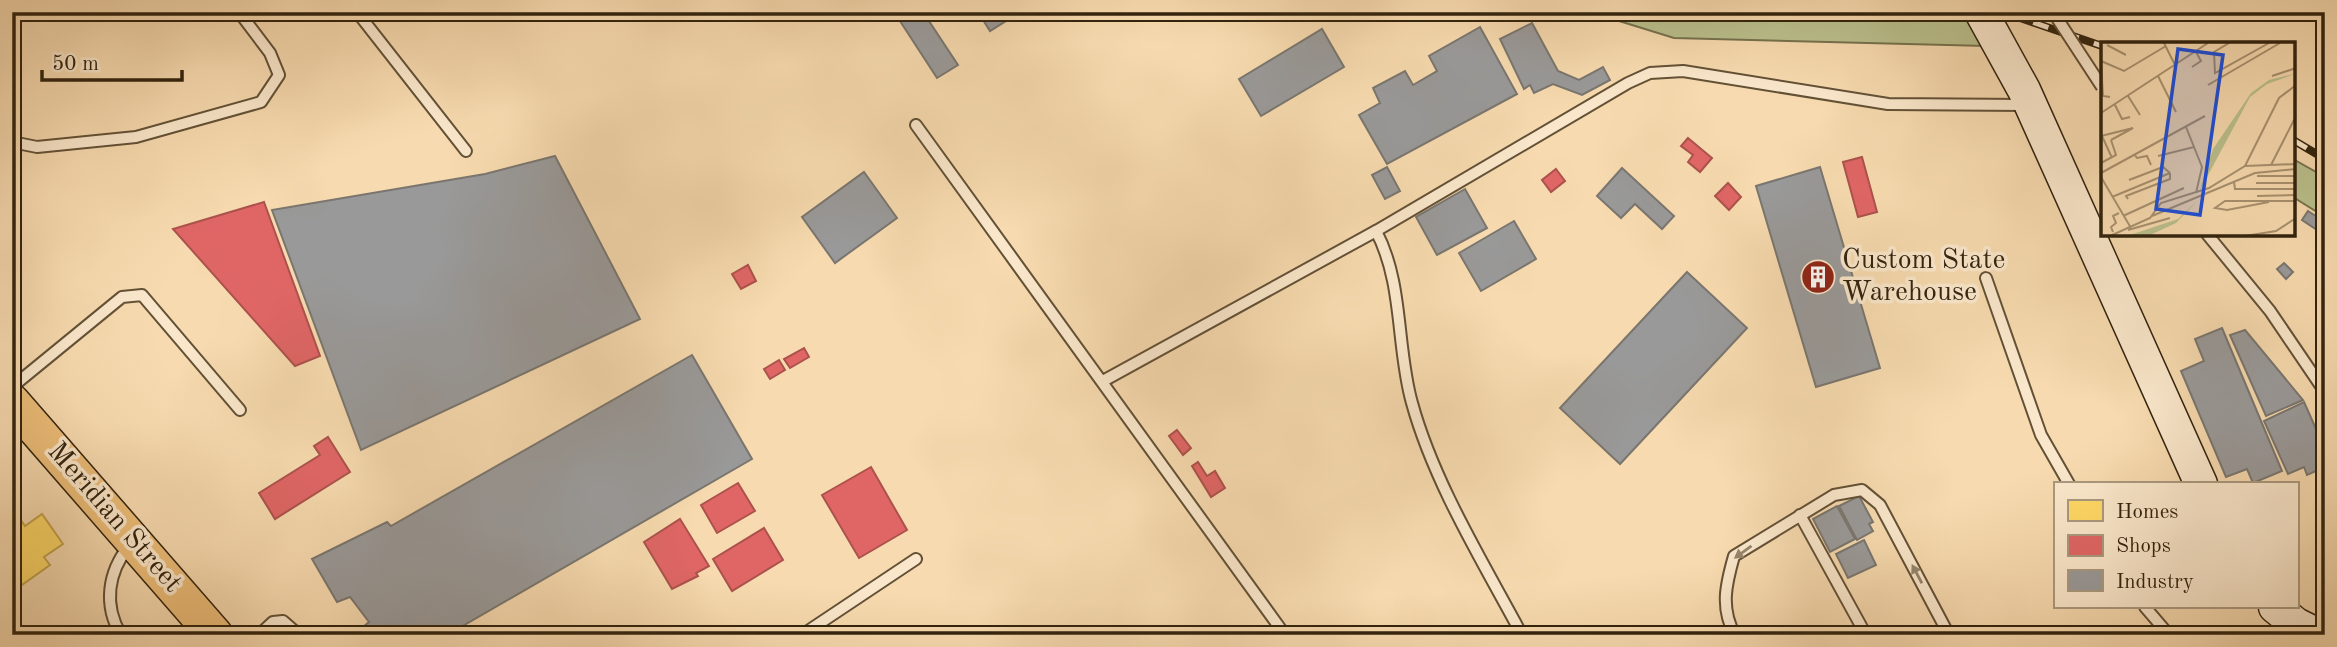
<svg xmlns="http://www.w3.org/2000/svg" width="2337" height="647" font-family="'Old Standard TT',serif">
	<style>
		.green { fill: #bac08d; stroke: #76724e; stroke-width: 2 }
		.homes { fill: #ffd966; stroke: #c2a24c; stroke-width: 2 }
		.shops { fill: #e06666; stroke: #ac524c; stroke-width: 2 }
		.industry { fill: #999; stroke: #7a766f; stroke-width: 2 }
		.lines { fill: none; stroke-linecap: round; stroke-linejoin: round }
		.service-casing { stroke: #635136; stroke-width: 14 }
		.secondary-casing { stroke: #32230e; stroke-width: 35 }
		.primary-casing { stroke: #32230e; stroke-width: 38 }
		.service { stroke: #fae7cb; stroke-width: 10 }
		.secondary { stroke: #fae7cb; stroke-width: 32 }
		.primary { stroke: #ecbd78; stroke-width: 35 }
		.rail-casing { stroke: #32230e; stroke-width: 8 }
		.rail { stroke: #fae7cb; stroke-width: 5; stroke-dasharray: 16; stroke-linecap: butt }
		.service-bridge-casing { stroke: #635136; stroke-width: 14; stroke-linecap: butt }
		.service-bridge { stroke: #fae7cb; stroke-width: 10 }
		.oneway { fill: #96856c }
		.labels { text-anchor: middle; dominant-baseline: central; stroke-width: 7; stroke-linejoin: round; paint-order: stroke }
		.poi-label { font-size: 28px; fill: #32230e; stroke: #fae7cb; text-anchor: start }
		.street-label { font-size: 28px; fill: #32230e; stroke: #fae7cb }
		.inset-road { fill: none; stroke: #a8916f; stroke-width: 2 }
		.view { fill: #1d4ed8; fill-opacity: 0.15; stroke: #1d4ed8; stroke-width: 3.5 }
		.inset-edge { fill: none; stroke: #32230e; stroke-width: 3.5 }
	</style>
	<rect width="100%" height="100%" fill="#f7daaf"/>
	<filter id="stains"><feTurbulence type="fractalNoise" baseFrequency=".00286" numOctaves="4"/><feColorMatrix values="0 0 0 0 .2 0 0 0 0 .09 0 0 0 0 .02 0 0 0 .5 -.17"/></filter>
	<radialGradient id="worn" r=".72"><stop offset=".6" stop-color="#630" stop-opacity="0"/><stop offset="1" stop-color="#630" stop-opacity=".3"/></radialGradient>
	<g class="green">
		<polygon points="1590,12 1966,12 1986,46 1674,38"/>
		<polygon points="2293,159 2325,177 2325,217 2293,197"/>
	</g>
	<polygon class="homes" points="13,509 25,526 42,514 63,544 44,557 50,565 12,592"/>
	<g class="shops">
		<polygon points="1688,138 1712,158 1700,172 1688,162 1693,155 1681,146"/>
		<polygon points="1862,157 1877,212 1858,217 1843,162"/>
		<polygon points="1556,169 1565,181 1551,192 1542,180"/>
		<polygon points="1728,183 1741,197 1729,210 1715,196"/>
		<polygon points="264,202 320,356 295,366 173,229"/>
		<polygon points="748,265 756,281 741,289 732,274"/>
		<polygon points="804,348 809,357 790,368 784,359"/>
		<polygon points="779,360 785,370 770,379 764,369"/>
		<polygon points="1177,430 1191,448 1183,455 1169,436"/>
		<polygon points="328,437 350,472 275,519 259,493 320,455 314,446"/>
		<polygon points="1198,462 1207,476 1215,471 1225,488 1211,497 1192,466"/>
		<polygon points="871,467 907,530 859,558 822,495"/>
		<polygon points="738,483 755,511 717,533 701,505"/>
		<polygon points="680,519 709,566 696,573 698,576 672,589 644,542"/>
		<polygon points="764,528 783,560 732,591 713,559"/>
	</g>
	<g class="industry">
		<polygon points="913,12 923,12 958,65 937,78 900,21"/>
		<polygon points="978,12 1011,12 1014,16 990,31"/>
		<polygon points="1532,23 1558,71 1579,80 1603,67 1610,80 1582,95 1553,84 1534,93 1530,85 1524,89 1500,39"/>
		<polygon points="1480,27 1517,94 1387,164 1359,115 1380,103 1373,88 1405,71 1413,85 1437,71 1429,56"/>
		<polygon points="1322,29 1344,67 1261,116 1239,79"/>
		<polygon points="555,156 640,319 361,450 272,210 485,174"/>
		<polygon points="1387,167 1400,191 1385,199 1372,175"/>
		<polygon points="1820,167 1880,368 1816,387 1756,186"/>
		<polygon points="1622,168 1674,216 1662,229 1635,204 1621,218 1597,196"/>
		<polygon points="864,172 897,218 835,263 802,217"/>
		<polygon points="1465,189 1487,228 1437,255 1416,217"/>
		<polygon points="2308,211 2325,222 2320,232 2302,220"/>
		<polygon points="1514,221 1536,259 1481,291 1459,253"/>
		<polygon points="2284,263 2293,272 2286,279 2277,269"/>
		<polygon points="1687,272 1747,328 1620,464 1560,408"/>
		<polygon points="2222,328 2282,471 2253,483 2247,469 2226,477 2181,371 2204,361 2195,339"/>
		<polygon points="2245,330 2303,400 2266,416 2230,335"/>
		<polygon points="692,355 752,459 447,635 372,635 364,626 369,622 350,597 337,602 312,559 387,522 391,526"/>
		<polygon points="2304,402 2325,449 2325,467 2307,475 2304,467 2288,474 2264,421"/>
		<polygon points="1859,496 1873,522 1869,524 1873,531 1857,540 1839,506"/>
		<polygon points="1837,506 1855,539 1830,552 1813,519"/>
		<polygon points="1864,540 1876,565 1848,578 1836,554"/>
	</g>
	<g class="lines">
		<g class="service-casing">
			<g id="service">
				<polyline points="357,12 466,151"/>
				<polyline points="916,125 1285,635"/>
				<polyline points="12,142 37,147 136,137 261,102 279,75 270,53 239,12"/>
				<path d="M1376,231C1404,284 1396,347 1412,403C1434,483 1483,562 1522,635"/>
				<polyline points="2207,234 2270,311 2325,392"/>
				<polyline points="1986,278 2041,435 2069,484"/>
				<polyline points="1103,381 1376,231 1628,83 1650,73 1683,71 1888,104 2025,105"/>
				<polyline points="12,387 122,297 142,295 240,410"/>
				<polyline points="1800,515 1866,635"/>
				<polyline points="2145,607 2169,635"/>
				<path d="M121,635C103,605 108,572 129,546"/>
				<polyline points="259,635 273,622 283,621 299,635"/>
				<polyline points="802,635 916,559"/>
				<path d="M1735,635C1720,608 1726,584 1734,556L1834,495L1862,490L1880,505L1949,635"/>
			</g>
		</g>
		<g class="secondary-casing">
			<g id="secondary">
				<polyline points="1981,12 2024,90 2201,484"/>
				<polyline points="2275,607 2296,624 2318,635"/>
			</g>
		</g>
		<g class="primary-casing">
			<polyline id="primary" points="12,402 215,635"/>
		</g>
		<use href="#service" class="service"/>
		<use href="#secondary" class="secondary"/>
		<use href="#primary" class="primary"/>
		<g class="rail-casing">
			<g id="rail">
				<polyline points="2003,12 2102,46"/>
				<polyline points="2293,140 2325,159"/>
			</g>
		</g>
		<use href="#rail" class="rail"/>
		<g class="service-bridge-casing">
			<polyline id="service-bridge" points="2053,12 2102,87"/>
		</g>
		<use href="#service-bridge" class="service-bridge"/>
	</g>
	<defs><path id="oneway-solid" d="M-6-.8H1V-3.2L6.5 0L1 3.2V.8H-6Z" transform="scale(1.75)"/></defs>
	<g class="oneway">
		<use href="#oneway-solid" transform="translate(1743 552) rotate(144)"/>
		<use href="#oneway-solid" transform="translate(1917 574) rotate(-118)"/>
	</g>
	<defs>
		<g id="building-disc" transform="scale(1.75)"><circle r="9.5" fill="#8f2418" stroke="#fae7cb"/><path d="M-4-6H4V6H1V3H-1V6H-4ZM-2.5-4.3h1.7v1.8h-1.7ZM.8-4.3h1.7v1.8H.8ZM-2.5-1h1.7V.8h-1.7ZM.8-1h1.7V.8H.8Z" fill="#fff"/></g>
	</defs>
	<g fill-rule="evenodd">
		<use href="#building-disc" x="1818" y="277"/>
	</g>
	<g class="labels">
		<g class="poi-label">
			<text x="1842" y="261">Custom State<tspan x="1842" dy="32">Warehouse</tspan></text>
		</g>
		<g class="street-label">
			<text transform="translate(114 518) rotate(49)">Meridian Street</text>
		</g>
	</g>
	<g transform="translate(2101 42)">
		<rect width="194" height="194" fill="#f7daaf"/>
		<path d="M194,32L166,42L149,55L99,148L112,107L150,51L168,38ZM97,158L75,181L47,194H26L77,177Z" fill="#bac08d"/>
		<path class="inset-road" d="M63,1L74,23M128,1L113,10L114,31L168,1M6,3L25,13M0,19L23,29L65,4M0,21L2,54L9,55M91,25L100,19L95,10M57,34L75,70M171,34L195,26M107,43L179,1M27,54L39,73M14,63L21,77L29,75M0,71L107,1M85,85L101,125L95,151M0,94L32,86L10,98M1,94L11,116M33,112L36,116L46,114L50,123M57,114L93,105M0,121L15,113L10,98M170,123L195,74M144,124L178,56L195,43M0,131L104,74M156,134H195M0,135L30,186M28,138L62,125L69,131M133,140L134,147H195M155,141H195M156,154L195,153M11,155L69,131M27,157L25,154L69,137V131M168,160L126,168L114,166L124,159H195M22,174L83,146M51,174L154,131L195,127M27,188L69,176M12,190L10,185L15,181L12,174L18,171M9,194L49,176L60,161L108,146L144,124L195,122M144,194L175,189L195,176"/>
		<path class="view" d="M77,7L122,13L99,173L55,167Z"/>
		<rect width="194" height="194" class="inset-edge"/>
	</g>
	<rect width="2337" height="647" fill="none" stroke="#f7daaf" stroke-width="42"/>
	<rect x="14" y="14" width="2309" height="619" fill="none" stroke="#32230e" stroke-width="3.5"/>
	<rect x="21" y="21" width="2295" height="605" fill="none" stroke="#32230e" stroke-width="2"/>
	<rect x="2054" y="482" width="245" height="126" fill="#fae7cb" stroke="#aa997f" stroke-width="2"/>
	<rect x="2068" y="500" width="35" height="21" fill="#ffd966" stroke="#aa997f" stroke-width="2"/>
	<text x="2116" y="518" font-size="21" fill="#32230e">Homes</text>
	<rect x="2068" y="535" width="35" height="21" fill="#e06666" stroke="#aa997f" stroke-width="2"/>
	<text x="2116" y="552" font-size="21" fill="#32230e">Shops</text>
	<rect x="2068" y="570" width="35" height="21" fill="#999999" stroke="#aa997f" stroke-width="2"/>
	<text x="2116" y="588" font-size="21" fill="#32230e">Industry</text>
	<path d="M42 70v10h140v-10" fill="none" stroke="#32230e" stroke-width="3.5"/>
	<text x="52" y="70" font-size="21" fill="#32230e" stroke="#fae7cb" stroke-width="5" paint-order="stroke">50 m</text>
	<rect width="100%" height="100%" filter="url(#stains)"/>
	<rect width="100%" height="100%" fill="url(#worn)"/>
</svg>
